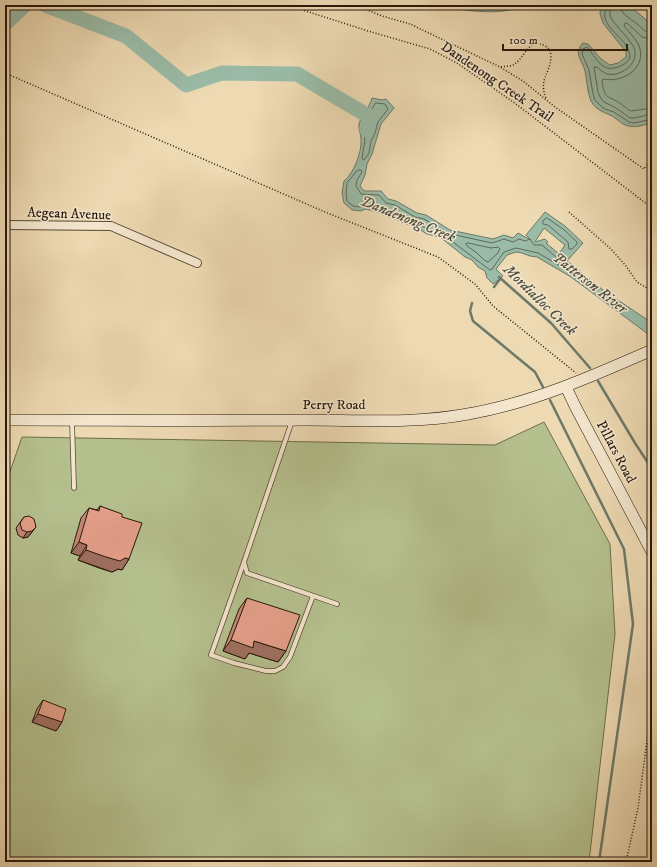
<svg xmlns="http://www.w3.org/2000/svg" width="657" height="867" font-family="'IM FELL DW Pica',serif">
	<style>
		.green { fill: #b5c08e; stroke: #6e6c4c }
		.water { fill: #9abba7; stroke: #6c7969; fill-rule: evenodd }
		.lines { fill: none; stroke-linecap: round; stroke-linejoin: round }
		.shore { stroke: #606959; stroke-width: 1 }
		.stream { stroke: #6c7969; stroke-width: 2.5 }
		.river { stroke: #9abba7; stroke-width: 15 }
		.lane-casing { stroke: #584835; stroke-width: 5.5 }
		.street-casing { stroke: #584835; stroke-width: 10 }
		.secondary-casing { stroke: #27170b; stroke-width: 12 }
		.path { stroke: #27170b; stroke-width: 1.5; stroke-dasharray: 1 2; stroke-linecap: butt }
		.lane { stroke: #f3e6cd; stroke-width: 4 }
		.street { stroke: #f3e6cd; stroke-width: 8 }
		.secondary { stroke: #f3e6cd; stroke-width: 11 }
		.wall { fill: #c58977; stroke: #27170b }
		.shaded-wall { fill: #a06f61; stroke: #27170b }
		.building { fill: #e59f8a; stroke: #27170b }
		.labels { text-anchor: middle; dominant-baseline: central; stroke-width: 3; stroke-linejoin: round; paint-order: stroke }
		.street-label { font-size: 14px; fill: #27170b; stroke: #f3e6cd }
		.water-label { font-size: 15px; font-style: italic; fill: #4f5042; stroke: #f3e6cd }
	</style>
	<rect width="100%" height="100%" fill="#edd9b2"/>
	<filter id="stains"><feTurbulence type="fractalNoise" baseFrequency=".005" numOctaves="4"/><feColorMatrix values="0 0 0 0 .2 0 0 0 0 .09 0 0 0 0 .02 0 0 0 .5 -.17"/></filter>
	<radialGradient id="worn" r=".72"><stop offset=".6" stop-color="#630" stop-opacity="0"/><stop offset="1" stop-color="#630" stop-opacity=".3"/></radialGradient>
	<polygon class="green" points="544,422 610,544 615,634 589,862 5,862 5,486 22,437 495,445"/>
	<g class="water">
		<path d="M431,5H526C496,18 461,9 431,5Z"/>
		<path d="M601,5H628L643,17L652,26V122C643,126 632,129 623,124C618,121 615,117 610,115C603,112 595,109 591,101C587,91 587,80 585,71C582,59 573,54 583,43L588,44L601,59L610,65L618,63L626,57V52L603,23L600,14Z"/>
		<path d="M372,98L382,100L386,99L394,108L381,124L372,154L367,164L365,175L360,186L364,191H381L388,199L396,201L417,213L426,215L450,230L493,239L504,235L513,238L518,233L531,240L526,235L545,212L565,226L583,243L567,261L603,290L652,323V337L571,277L537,257L530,256L522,253L516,252L507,255L496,269L503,276L493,284L487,278L485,271L478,267L472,260L465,257L440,237L427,234L417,228L374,211L365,209L361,211L352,210L344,203L342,193L344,181C354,173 362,152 361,139C361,134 358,128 359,124C361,116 369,109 372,98ZM544,228L565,245L559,254L546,243L548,242L545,239L535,242Z"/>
	</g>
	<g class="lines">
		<g class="shore">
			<polyline points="463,5 486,8 513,5"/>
			<path d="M605,5C606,9 604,14 605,18C609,33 630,41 630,57C628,62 624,65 618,67C601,73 597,58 587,47L583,49L582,54L589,70L593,94L595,100L601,106L605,109L614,112L629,122L634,123L652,119"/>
			<path d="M610,5V14L611,18C617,28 633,41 635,51C637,65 620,77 607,74C603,72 600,70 597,67H594L598,92L600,97L604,102L616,108L630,118H634L652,114"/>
			<polyline points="621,5 621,9 624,14 637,24 645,31 652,33"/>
			<path d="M652,39L642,37L627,23H625L624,26C630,33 638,41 640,49C645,70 621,83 603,79L602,81C605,101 607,94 621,104C624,106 627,109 631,111L652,108"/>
			<polygon points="376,103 385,104 388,109 378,122 375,133 371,141 369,153 365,159 363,160 362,158 365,140 363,124"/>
			<polygon points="358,170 361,170 362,172 357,180 356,186 361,194 379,195 386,203 395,205 415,217 424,219 443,230 443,232 441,233 429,230 419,224 376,207 365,205 360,207 353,206 347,201 346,193 347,183"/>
			<polygon points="547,218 563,229 577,242 577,244 572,249 569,249 568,242 548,225 543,224 543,221"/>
			<polygon points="446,233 492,243 504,239 513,242 519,239 525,241 530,239 534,245 542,245 556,257 563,258 565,266 562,267 538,253 516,248 504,252 492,269 490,270 445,236"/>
			<polygon points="468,243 491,248 498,247 500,249 497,254 488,262 484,260 477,253 467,246 466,244"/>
		</g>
		<g class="stream">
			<polyline points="499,277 551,323 590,368"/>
			<polyline points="494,287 500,279"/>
			<polyline points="472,303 470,311 473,321 535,372 543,387"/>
			<polyline points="598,381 635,443 652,469"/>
			<polyline points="550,400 624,549 633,624 599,862"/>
			<polyline points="648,862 652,844"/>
		</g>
		<g class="river">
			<polyline points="45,5 126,36 186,85 222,73 297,74 370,117 367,130"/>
			<polyline points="5,24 25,5"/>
		</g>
		<g class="lane-casing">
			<g id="lane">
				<polyline points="72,421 74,488"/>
				<polyline points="292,421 244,562 247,573 337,604"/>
				<polyline points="244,562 211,655 234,663 266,671 275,671 283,667 290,657 313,596"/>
			</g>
		</g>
		<g class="street-casing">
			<polyline id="street" points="5,225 111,226 197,263"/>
		</g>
		<g class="secondary-casing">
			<g id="secondary">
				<polyline points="566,387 575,406 652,552"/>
				<path d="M5,420C105,420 206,421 306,420C360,420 415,424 468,414C532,403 593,376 652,350"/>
			</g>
		</g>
		<g class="path">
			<polyline points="287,5 368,31 430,49 457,63 516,104 652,208"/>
			<polyline points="355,5 382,16 410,24 500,67 523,81 555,107 644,169 652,158"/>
			<polyline points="650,5 652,7"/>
			<polyline points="591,8 595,5"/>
			<path d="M501,67C506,66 512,67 516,63C525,56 530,37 545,46C549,48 551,51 551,56C551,73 538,79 546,98"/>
			<polyline points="5,73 325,212 438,257 475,284 493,306 576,373"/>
			<polyline points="569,212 611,249 626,266 637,282 647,288 652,289"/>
			<polyline points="626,862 638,808 652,703"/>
		</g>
		<use href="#lane" class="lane"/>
		<use href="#street" class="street"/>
		<use href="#secondary" class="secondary"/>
	</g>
	<g class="wall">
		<polygon points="100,506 122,517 129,559 122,570 118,569 112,572 99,568 78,560 80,556 71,553 81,518 89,508 97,510"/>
		<polygon points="24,517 32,532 28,537 23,538 18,535 16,528"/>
		<polygon points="247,598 286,651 278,662 249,653 245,659 223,651 239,609"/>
		<polygon points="43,700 62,722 56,731 32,722 37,709"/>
	</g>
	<g class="shaded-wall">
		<polygon points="36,527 28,537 23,538 27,532"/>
		<polygon points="79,542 87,545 80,556 71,553"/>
		<polygon points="86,550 125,558 129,559 122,570 118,569 112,572 78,560"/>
		<polygon points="231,640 254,641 286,651 278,662 249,653 245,659 223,651"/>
		<polygon points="38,714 62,722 56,731 32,722"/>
	</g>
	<g class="building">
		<polygon points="5,460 7,462 7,470 5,471"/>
		<polygon points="100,506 122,514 122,517 142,523 129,559 125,558 120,561 106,557 86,550 87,545 79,542 89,508 99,511"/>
		<polygon points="29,516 34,519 36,527 32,531 27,532 22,530 20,523 24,517"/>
		<polygon points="247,598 300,615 286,651 254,641 253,648 231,640"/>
		<polygon points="43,700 66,709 62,722 38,714"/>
	</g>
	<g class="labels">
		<g class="street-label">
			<text transform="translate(497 82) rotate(34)">Dandenong Creek Trail</text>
			<text transform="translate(69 214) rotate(2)">Aegean Avenue</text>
			<text x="334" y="405">Perry Road</text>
			<text transform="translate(616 452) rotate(62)">Pillars Road</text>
		</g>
		<g class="water-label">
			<text transform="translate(408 219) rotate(22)">Dandenong Creek</text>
			<text transform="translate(590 283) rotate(38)">Patterson River</text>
			<text transform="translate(540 300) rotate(44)">Mordialloc Creek</text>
		</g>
	</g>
	<rect width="657" height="867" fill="none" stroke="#edd9b2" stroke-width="20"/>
	<rect x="6" y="6" width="645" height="855" fill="none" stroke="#27170b" stroke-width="2"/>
	<rect x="10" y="10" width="637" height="847" fill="none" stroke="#27170b"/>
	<path d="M503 44v6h124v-6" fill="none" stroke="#27170b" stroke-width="2"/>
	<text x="509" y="44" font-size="12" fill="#27170b" stroke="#f3e6cd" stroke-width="3" paint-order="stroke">100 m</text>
	<rect width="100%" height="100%" filter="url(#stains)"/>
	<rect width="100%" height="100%" fill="url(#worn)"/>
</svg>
